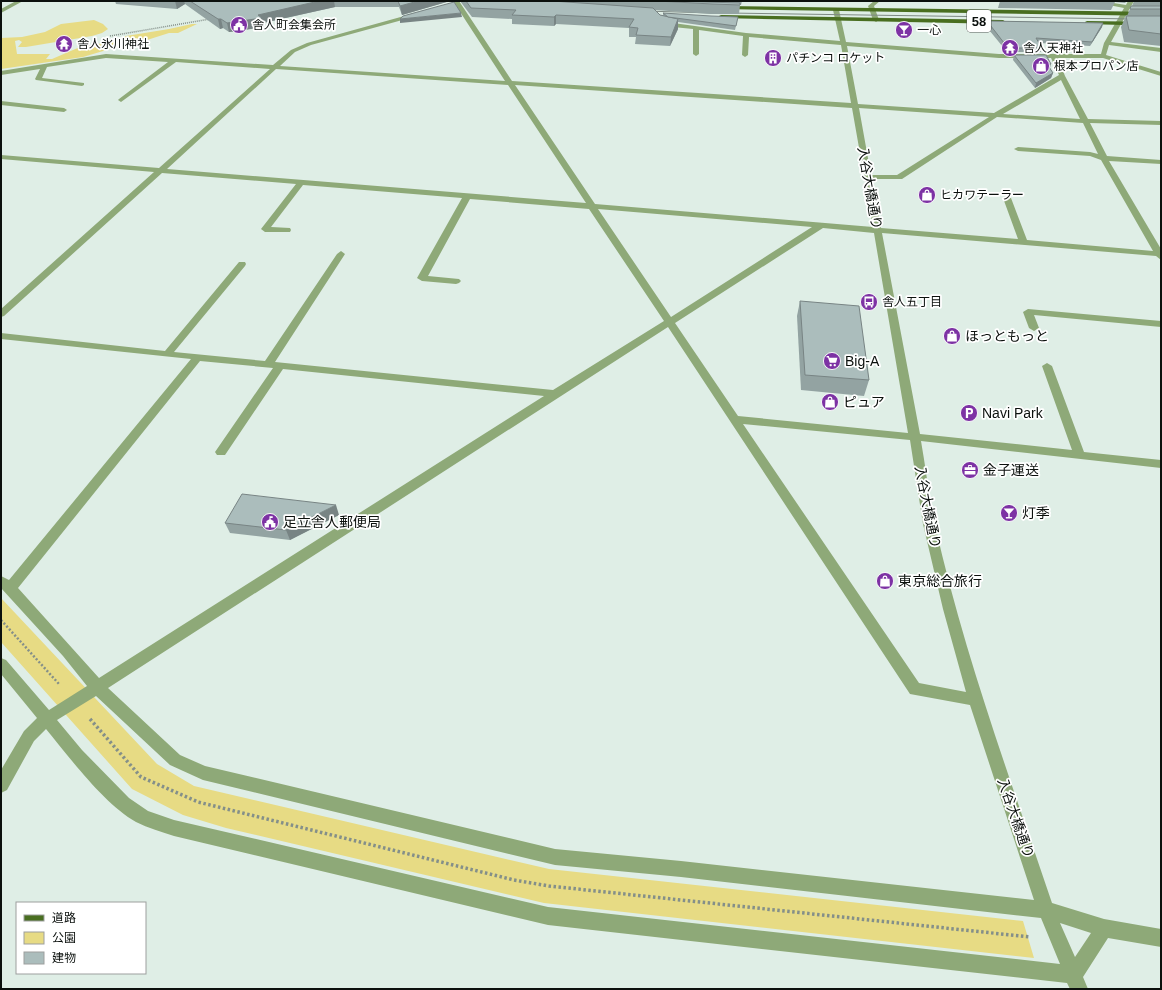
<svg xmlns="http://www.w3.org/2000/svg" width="1162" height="990" font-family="Arial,'Noto Sans JP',sans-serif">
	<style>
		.green { fill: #e7db84 }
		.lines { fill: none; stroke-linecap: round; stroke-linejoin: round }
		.path-far2 { stroke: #848f89; stroke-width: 1.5; stroke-dasharray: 1 1; stroke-linecap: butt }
		.path-far1 { stroke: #848f89; stroke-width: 2.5; stroke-dasharray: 2 2; stroke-linecap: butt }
		.path { stroke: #848f89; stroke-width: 3.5; stroke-dasharray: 2.5 2.5; stroke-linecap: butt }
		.minor { fill: #8ea978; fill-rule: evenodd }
		.major { fill: #496e20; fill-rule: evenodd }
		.tram { stroke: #7e8983; stroke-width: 1 }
		.wall { fill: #93a3a2 }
		.shaded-wall { fill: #788484 }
		.building { fill: #abbdbc; stroke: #788484 }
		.labels { text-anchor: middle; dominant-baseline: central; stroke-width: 3.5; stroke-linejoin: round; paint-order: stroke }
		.far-poi-label { font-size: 12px; fill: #0b100d; stroke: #fff; text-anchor: start }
		.shield { fill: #fff; stroke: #545856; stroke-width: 1 }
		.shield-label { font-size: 13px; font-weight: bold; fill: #0b100d }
		.street-label { font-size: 14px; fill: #0b100d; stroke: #fff }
		.poi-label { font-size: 14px; fill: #0b100d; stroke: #fff; text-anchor: start }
	</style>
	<rect width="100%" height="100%" fill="#dfeee6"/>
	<g class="green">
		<polygon points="94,20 103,24 108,29 102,33 92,36 26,47 18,47 22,42 19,40 15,41 17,54 50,54 46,59 52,59 80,47 116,41 126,36 169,29 192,24 197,24 178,33 169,33 147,40 140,40 83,57 1,69 1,38 22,37 45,32 61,24"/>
		<polygon points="1,598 157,764 194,786 549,869 1023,921 1034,958 544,903 226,828 183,815 132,789 1,642"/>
	</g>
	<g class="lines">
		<polyline class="path-far2" points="110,36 210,19"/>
		<polyline class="path-far1" points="1,620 59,684"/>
		<polyline class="path" points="90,719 141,777 198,802 514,880 549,886 1030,937"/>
		<g class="minor">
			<polygon points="16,1 23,1 1,13 1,9"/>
			<path d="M453,1H459L512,81L851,103L841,45L749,37L748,55L745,57L742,55L743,36L699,30V54L696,56L693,54V29L673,27L659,22L662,20L673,23L746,33L840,41L833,10L836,8L839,10L846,42L999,54H1101L1104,43L1124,8L1088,1H1101L1126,5L1128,1H1134L1111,42L1161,48V52L1109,45L1106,55L1161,72V76L1103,58H1058L1065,76L1088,119L1161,121V125L1090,123L1107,156L1161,160V164L1109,161L1161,249V260L1156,256L882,233L920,434L1072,450L1042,366L1047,363L1052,366L1084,452L1161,460V468L921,441C926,469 929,498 935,525C964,654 1010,778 1052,903L1104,919L1161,929V947L1108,938L1083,977L1088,989H1070L1067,983L548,925L174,836C162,832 148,828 136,822C104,804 70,758 46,729L34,741L7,790L1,793V770L24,731L37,718L1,674V658L6,660L49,710L87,686L63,656L1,588V576L9,580L191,359L1,339V333L165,351L239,262H245L246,264L245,266L174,352L265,361L337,254L341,251L345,254L275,362L553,390L664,321L589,209L470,199L428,276L459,279L461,281L459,283L456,284L422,281L417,278L462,198L303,185L271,227L290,228L291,230L290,232H265L261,229L296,184L162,173L4,316L1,317V309L154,172L1,159V155L159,168L270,69L176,62L121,102L118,100L119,99L168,62L106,58L47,67L42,78L84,83V85L82,86L36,80L35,79L40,69L1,75V71L106,54L273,65L291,50L307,43L415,13L418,15L417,16L311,45L295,52L280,66L505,81ZM847,46L999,58H1051L1059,75L994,113L858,104ZM276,69L508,85L586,203L167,169ZM1061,80L1080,119L1003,114ZM515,85L852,108L873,227L595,204ZM859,108L989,117L897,175H871ZM997,117L1083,123L1098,154L1090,152L1018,147L1014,149L1018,151L1090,156L1101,160L1153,251L1027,240L1011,198L1007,196L1003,198L1018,239L881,228L872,179H902ZM598,209L812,227L671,317ZM823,228L874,233L908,433L738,416L675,323ZM668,327L910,694L970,705L1034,900L681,861L555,849L205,766L180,755L108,688ZM200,361L273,368L215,452L217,455H225L283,369L544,396L99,678L18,588ZM743,424L910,440L923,524L943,609L966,692L919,683ZM96,696L170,765L203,780L555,865L681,877L1041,918L1060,964L548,907L174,820L148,811L129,798L82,750L57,720ZM1060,923L1091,933L1075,957Z"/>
			<polygon points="874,1 880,1 874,6 879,20 876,22 873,20 868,6"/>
			<polygon points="1,101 64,108 67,110 64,112 1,105"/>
			<polygon points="1028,309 1161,321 1161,327 1034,315 1039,328 1034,331 1029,328 1023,312"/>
		</g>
		<g class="major">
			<polygon points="724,6 1161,12 1161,16 722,9 721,8"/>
			<polygon points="721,15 1003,20 1006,22 1003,24 719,18 719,16"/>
			<polygon points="1087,21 1161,22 1161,26 1085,24 1085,22"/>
		</g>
		<g class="tram">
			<polyline points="645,11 711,13"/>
			<polyline points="727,13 1135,19"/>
		</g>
	</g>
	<g class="wall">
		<polygon points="115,1 450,1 402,15 399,7 335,7 263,23 264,27 229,32 223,28 220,29 185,4 177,9 116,4"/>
		<polygon points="460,1 742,1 741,5 740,5 739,14 711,14 655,10 660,15 663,15 663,13 737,21 735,30 678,22 678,29 670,46 635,44 636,37 629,37 629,28 556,24 554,26 512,24 512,19 472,17"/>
		<polygon points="1000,1 1127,1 1125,3 1115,2 1111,10 998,8"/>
		<polygon points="1134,1 1161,1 1161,46 1124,42 1121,27 1126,16 1127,16 1130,9 1132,6"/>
		<polygon points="987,21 1103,23 1102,27 1090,46 1039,43 1042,48 1041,52 1007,52 985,25"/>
		<polygon points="1014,55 1051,64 1050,68 1053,73 1051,78 1035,88 1013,60"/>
		<polygon points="800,301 869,380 864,396 801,390 797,316"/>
		<polygon points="339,515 290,540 230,533 225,523"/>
	</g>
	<g class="shaded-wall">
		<polygon points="175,1 184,1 185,4 177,9"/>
		<polygon points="319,1 334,1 335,7 263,23 264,27 229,32 227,23 258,15"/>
		<polygon points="418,1 450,1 402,15 400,6"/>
		<polygon points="461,13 462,17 400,23 400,19"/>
		<polygon points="556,15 556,24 554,26 554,17"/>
		<polygon points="218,19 221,19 223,28 220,29"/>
		<polygon points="678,19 678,29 670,46 671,37"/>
		<polygon points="1103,23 1102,27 1090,46 1092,42"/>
		<polygon points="1053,73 1051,78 1035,88 1036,83"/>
		<polygon points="336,505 339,515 290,540 286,530"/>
	</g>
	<g class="building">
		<polygon points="190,1 319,1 258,15 262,18 227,23 221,19 218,19"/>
		<polygon points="398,1 418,1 400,6"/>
		<polygon points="466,1 552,1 653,8 660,15 678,19 671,37 636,35 638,28 629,27 634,19 556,15 554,17 512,15 516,10 471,8"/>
		<polygon points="657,1 672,1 740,3 740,5 712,4"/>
		<polygon points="454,2 461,13 400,19 403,16"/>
		<polygon points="1131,6 1161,6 1161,9 1130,9"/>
		<polygon points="663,13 711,16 738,17 736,26 668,17"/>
		<polygon points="1126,16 1161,16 1161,34 1129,30"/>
		<polygon points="987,21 1103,23 1092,42 1036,38 1042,48 1008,48"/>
		<polygon points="1014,55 1046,55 1051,64 1047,64 1053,73 1036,83"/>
		<polygon points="800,301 859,306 869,380 805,375"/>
		<polygon points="242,494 336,505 286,530 225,523"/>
	</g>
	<defs>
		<g id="civic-disc" transform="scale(0.9)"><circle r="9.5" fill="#7d32a4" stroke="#fff"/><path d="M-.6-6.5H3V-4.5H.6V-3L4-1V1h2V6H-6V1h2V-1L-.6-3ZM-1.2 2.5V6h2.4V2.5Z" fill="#fff"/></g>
		<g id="bar-disc" transform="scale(0.9)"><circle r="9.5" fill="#7d32a4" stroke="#fff"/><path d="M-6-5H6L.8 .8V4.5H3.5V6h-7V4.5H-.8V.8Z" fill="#fff"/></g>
		<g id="temple-disc" transform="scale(0.9)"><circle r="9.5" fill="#7d32a4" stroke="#fff"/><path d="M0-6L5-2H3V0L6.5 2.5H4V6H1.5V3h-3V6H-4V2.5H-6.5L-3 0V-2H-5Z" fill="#fff"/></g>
		<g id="building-disc" transform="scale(0.9)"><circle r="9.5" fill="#7d32a4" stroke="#fff"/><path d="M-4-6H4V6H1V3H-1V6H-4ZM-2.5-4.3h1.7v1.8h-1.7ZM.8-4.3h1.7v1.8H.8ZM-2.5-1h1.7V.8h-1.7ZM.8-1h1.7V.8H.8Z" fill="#fff"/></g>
		<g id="shop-disc" transform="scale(0.9)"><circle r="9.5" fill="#7d32a4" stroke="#fff"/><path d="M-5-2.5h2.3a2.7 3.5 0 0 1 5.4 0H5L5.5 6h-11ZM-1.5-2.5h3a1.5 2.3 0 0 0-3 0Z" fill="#fff"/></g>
		<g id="bus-disc" transform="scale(0.9)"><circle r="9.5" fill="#7d32a4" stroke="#fff"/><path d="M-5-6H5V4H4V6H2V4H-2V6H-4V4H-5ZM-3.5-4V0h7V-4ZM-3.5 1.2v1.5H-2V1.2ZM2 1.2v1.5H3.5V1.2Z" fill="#fff"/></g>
		<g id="supermarket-disc" transform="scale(0.9)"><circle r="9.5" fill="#7d32a4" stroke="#fff"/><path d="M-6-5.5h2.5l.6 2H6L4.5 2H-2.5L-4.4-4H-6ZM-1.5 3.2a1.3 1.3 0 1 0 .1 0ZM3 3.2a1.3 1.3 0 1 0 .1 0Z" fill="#fff"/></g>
		<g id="parking-disc" transform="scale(0.9)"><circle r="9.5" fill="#7d32a4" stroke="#fff"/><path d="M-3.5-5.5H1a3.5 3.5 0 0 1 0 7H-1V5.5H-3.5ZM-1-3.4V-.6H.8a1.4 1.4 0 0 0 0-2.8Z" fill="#fff"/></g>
		<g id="office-disc" transform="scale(0.9)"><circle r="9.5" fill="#7d32a4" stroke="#fff"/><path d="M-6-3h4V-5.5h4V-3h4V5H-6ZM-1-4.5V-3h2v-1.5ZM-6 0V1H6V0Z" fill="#fff"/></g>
	</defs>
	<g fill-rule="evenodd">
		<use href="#civic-disc" x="239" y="25"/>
		<use href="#bar-disc" x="904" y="30"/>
		<use href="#temple-disc" x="64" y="44"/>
		<use href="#temple-disc" x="1010" y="48"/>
		<use href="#building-disc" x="773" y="58"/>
		<use href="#shop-disc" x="1041" y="66"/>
		<use href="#shop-disc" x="927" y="195"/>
		<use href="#bus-disc" x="869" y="302"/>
		<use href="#shop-disc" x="952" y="336"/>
		<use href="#supermarket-disc" x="832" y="361"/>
		<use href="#shop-disc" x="830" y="402"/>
		<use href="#parking-disc" x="969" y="413"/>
		<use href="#office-disc" x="970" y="470"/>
		<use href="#bar-disc" x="1009" y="513"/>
		<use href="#civic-disc" x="270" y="522"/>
		<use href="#shop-disc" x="885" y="581"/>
	</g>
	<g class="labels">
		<g class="far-poi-label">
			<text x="252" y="25">舎人町会集会所</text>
			<text x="917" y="30">一心</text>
			<text x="77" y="44">舎人氷川神社</text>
			<text x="1023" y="48">舎人天神社</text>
			<text x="786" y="58">パチンコ ロケット</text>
			<text x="1054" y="66">根本プロパン店</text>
			<text x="940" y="195">ヒカワテーラー</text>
			<text x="882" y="302">舎人五丁目</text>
		</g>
		<rect class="shield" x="967" y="10" width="24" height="22" rx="3"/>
		<g class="shield-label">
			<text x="979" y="21">58</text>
		</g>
		<g class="street-label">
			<text transform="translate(870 188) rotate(80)">入谷大橋通り</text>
			<text transform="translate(928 507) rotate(79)">入谷大橋通り</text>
			<text transform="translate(1016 818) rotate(71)">入谷大橋通り</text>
		</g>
		<g class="poi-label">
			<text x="965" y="336">ほっともっと</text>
			<text x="845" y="361">Big-A</text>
			<text x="843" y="402">ピュア</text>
			<text x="982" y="413">Navi Park</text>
			<text x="983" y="470">金子運送</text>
			<text x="1022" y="513">灯季</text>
			<text x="283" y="522">足立舎人郵便局</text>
			<text x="898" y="581">東京総合旅行</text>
		</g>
	</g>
	<rect width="1162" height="990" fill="none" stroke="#0b100d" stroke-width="4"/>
	<rect x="16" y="902" width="130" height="72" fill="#ffffff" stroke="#9d9f9e"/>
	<rect x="24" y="915" width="20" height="6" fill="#496e20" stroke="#9d9f9e"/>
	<text x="52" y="922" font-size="12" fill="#0b100d">道路</text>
	<rect x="24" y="932" width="20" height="12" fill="#e7db84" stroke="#9d9f9e"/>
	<text x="52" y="942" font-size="12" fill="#0b100d">公園</text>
	<rect x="24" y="952" width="20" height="12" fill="#abbdbc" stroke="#9d9f9e"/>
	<text x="52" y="962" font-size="12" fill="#0b100d">建物</text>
</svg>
